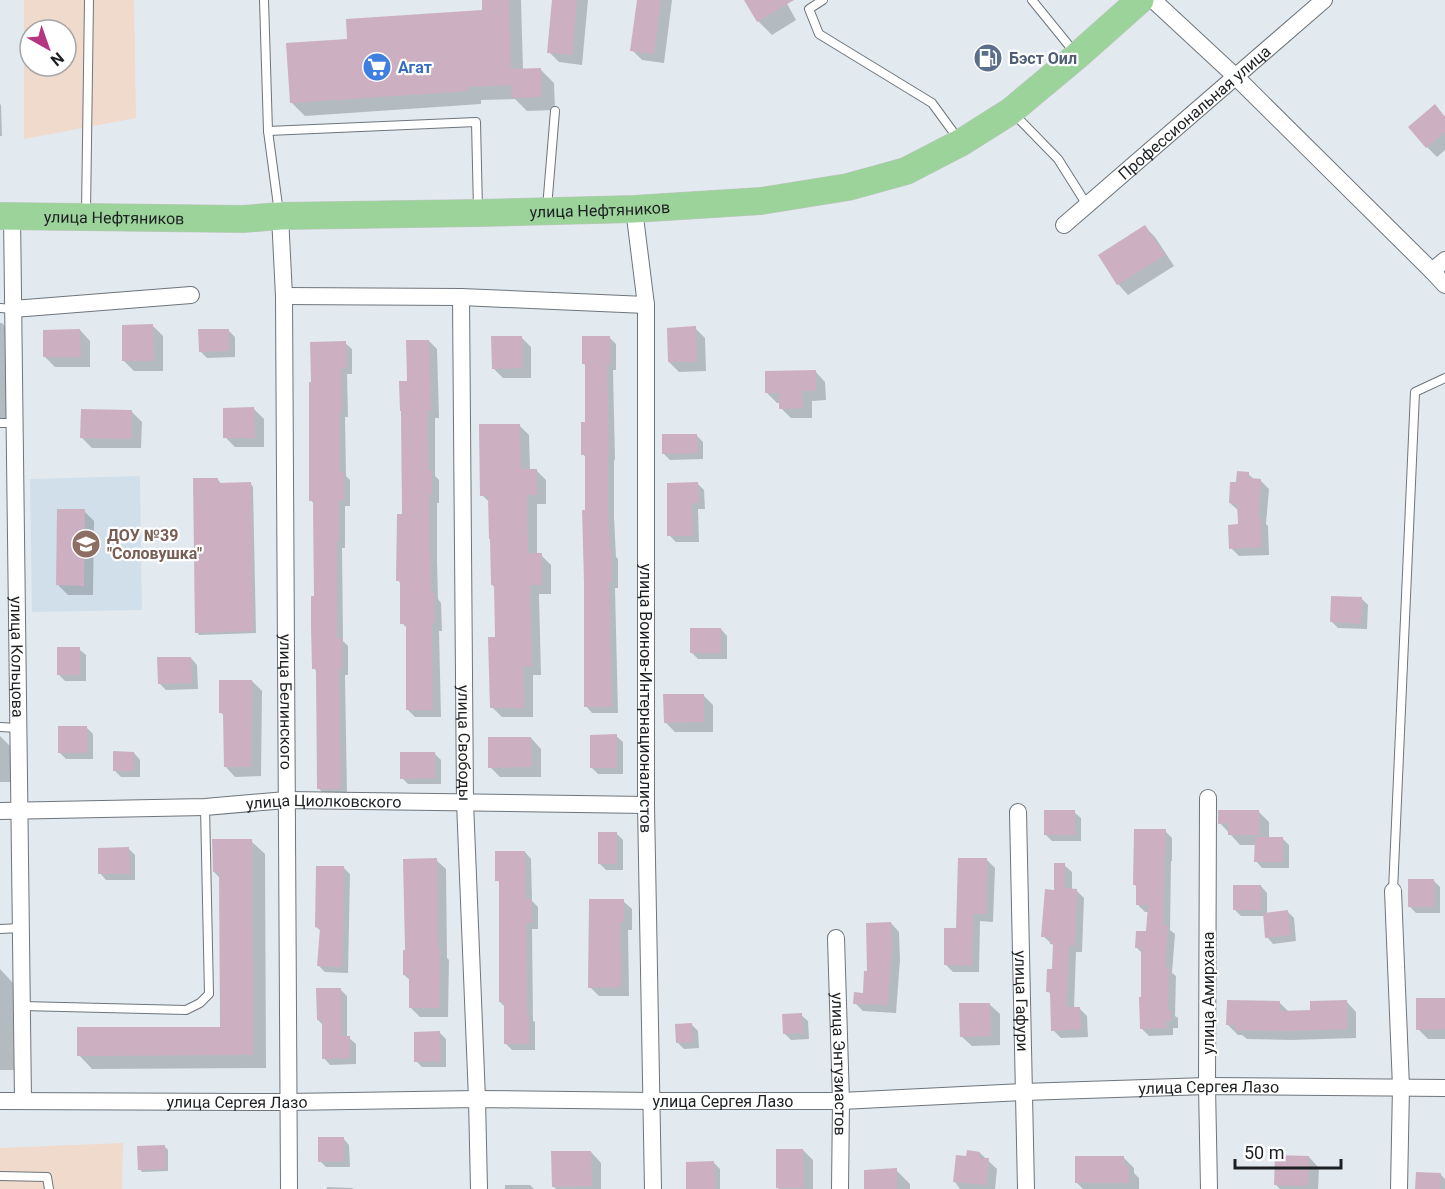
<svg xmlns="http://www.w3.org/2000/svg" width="1445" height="1189" font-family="Roboto,sans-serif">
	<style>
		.industrial { fill: #efdacc; fill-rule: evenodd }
		.built { fill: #d1dfeb }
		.shadow { fill: #0003 }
		.building { fill: #cdafc2 }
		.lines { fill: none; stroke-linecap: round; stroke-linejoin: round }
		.service-casing { stroke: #6e757b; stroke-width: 10 }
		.minor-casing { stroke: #6e757b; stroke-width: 18 }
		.primary-casing { stroke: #c4c5c6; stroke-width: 28 }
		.service { stroke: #fff; stroke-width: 8 }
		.minor { stroke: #fff; stroke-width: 16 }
		.primary { stroke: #9cd39a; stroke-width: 27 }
		.labels { text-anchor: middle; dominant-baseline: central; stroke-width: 4.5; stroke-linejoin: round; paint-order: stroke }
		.service-label { font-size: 16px; font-weight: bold; fill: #4e5e75; stroke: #fff; text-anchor: start }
		.shop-label { font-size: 16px; font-weight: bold; fill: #366cbe; stroke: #fff; text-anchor: start }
		.street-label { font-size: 16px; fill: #1d2022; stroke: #fff }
		.education-label { font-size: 16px; font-weight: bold; fill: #785e54; stroke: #fff; text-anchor: start }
	</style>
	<rect width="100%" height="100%" fill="#e2eaf0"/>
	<g class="industrial">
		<path d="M24,0H134L136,118L24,139ZM30,30H66V66H30Z"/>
		<polygon points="123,1143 122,1189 0,1189 0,1148"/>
	</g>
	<polygon class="built" points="140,476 142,610 32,612 30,479"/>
	<g class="shadow">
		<polygon points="483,0 521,0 523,70 540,69 554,83 555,110 527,111 515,99 481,100 481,104 305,116 291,102 349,41 483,11"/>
		<polygon points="554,0 588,0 582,65 559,62 549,52"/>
		<polygon points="638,0 672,0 664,63 642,60 632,50"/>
		<polygon points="746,0 785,0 796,20 772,35 758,21"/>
		<polygon points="0,104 1,105 2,136 0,136"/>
		<polygon points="1435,106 1445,117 1445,150 1437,157 1427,147"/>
		<polygon points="1145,227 1155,237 1174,266 1128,295 1118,284 1100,256"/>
		<polygon points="0,323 2,323 15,337 17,421 0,421"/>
		<polygon points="153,326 163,336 163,371 134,371 124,361"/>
		<polygon points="695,328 705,338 706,371 679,372 669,362"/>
		<polygon points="80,330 90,341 90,367 55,367 45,357"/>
		<polygon points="228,330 235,337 235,357 207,358 200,351"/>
		<polygon points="521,337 531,347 531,378 503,378 493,368"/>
		<polygon points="609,337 616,344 616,370 613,370 615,460 614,460 614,517 616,557 618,559 618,588 615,588 618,713 592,713 586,706 586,458 583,454 587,423 586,366 584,364"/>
		<polygon points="429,341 437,349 439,418 435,418 435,476 439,480 439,503 437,503 437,561 438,599 441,603 442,631 439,631 441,717 415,717 407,709 408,629 402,623 401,584 398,580 403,515 408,383"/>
		<polygon points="345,343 352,349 352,374 347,374 348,417 345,417 346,476 350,480 350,506 345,506 345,548 342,548 343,641 348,646 348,675 345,675 347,795 326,795 319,789 317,672 314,668 315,597 314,504 311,500"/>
		<polygon points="815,371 825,382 826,400 812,401 812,418 791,418 781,408 781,403 777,403 767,393"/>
		<polygon points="254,409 264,419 264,447 235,447 225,437"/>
		<polygon points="131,411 142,422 141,448 92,448 82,438"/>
		<polygon points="519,425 529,435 530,470 536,470 546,480 546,504 537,504 537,555 541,555 551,565 551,594 539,594 541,675 533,675 533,717 502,717 492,707 496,638 496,588 492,585 490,503 482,495"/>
		<polygon points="697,436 703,442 703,459 670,460 663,453"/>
		<polygon points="1248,474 1255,480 1260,480 1269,489 1266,524 1268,526 1269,555 1239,556 1231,548 1240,526 1239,511 1230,503 1237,484"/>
		<polygon points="217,479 220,482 220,485 251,484 253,487 256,633 199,635 197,632"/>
		<polygon points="698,484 704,490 705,509 698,509 699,542 676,542 669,535"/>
		<polygon points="84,511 94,521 93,595 68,595 58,585"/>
		<polygon points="1361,598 1368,605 1367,629 1338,628 1332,622"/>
		<polygon points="721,629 727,636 727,659 698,659 692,653"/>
		<polygon points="79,649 86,655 86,681 65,681 59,675"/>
		<polygon points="191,658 197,665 198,689 166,690 159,683"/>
		<polygon points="252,681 262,691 261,776 235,777 225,766 225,716 220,712"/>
		<polygon points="703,695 713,705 713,732 675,732 665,722"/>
		<polygon points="86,727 93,734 93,759 66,759 60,753"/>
		<polygon points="0,736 13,749 13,782 0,782"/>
		<polygon points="616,736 623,742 623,774 598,774 592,768"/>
		<polygon points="531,738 541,749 541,777 500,777 490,767"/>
		<polygon points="134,753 140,760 140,777 121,777 114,770"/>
		<polygon points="434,753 441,760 441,784 408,784 402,778"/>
		<polygon points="1074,812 1081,818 1081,841 1052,841 1046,835"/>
		<polygon points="1259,812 1269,822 1269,839 1283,839 1289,845 1289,868 1262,868 1256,861 1256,845 1240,845 1220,823"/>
		<polygon points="1165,831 1172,838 1172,861 1171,861 1170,930 1175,934 1172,973 1176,976 1175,1016 1178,1018 1178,1028 1173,1028 1173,1035 1149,1036 1141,1028 1143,954 1136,947 1147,933 1149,912 1145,912 1138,905 1138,888 1135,885"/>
		<polygon points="616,833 623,840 623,870 606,870 600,864"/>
		<polygon points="251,841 265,854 266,1068 92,1069 79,1055 221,1028 221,879 214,872"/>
		<polygon points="129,849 135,855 135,880 106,880 100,873"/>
		<polygon points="525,852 531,859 532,901 538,907 538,929 532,929 533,1021 535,1022 535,1050 512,1050 506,1044 505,1007 500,1002 501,884 497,880"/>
		<polygon points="436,860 446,869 447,958 449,960 448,1017 420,1017 411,1008 411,981 404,975 407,951"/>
		<polygon points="987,860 995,868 993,922 980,921 979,972 953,972 945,964 958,929"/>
		<polygon points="1064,865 1072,872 1072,890 1076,890 1084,898 1082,952 1076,952 1074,1008 1079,1008 1087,1016 1088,1037 1061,1038 1053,1030 1051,995 1048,991 1053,971 1054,946 1043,936 1055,891"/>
		<polygon points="343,867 350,874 348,973 325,972 319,966 321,931 316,927"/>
		<polygon points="1433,880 1440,887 1440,913 1416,913 1409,906"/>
		<polygon points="1261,886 1267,893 1267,914 1288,912 1294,918 1296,941 1273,944 1267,937 1265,916 1241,916 1234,909"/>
		<polygon points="623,901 632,909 632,930 628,930 629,996 599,996 590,987"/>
		<polygon points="891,923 899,932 900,960 896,1013 863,1011 855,1003 865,995 869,973"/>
		<polygon points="0,969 13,983 14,1070 0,1070"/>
		<polygon points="340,989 347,996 347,1038 349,1038 356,1044 356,1064 330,1065 324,1058 323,1025 318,1020"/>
		<polygon points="1445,999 1445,1039 1428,1039 1418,1029"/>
		<polygon points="1346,1001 1356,1012 1356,1038 1291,1040 1247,1039 1242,1035 1238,1035 1228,1025 1280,1003 1289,1012 1312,1012"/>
		<polygon points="989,1004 1000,1014 1000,1045 972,1046 961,1036"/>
		<polygon points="801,1015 808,1021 809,1039 791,1040 784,1033"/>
		<polygon points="691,1024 698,1031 699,1048 684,1049 678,1043"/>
		<polygon points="440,1033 446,1039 446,1067 422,1067 416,1061"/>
		<polygon points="343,1138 349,1145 350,1167 326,1167 320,1161"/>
		<polygon points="165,1147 168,1150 168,1171 142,1172 140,1169"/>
		<polygon points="803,1150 813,1160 813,1189 779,1189 778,1188"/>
		<polygon points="591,1152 601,1163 601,1189 556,1189 553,1186"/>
		<polygon points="980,1153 997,1169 995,1189 960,1189 955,1182 968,1158"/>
		<polygon points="1309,1157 1319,1168 1318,1189 1280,1189 1275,1184"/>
		<polygon points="1124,1158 1134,1168 1134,1173 1139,1178 1139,1189 1083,1189 1076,1182"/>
		<polygon points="714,1163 720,1169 720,1189 688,1189"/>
		<polygon points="896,1170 910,1184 910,1189 866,1189"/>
		<polygon points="1440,1174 1445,1179 1445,1189 1417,1189"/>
		<polygon points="505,1185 530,1185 534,1189 505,1189"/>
		<polygon points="327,1187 352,1188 354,1189 327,1189"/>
	</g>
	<g class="building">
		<polygon points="482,0 509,0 511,69 541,68 542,97 512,98 511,85 468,87 468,91 290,103 286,43 347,39 346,19 482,10"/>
		<polygon points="552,0 577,0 572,55 547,53"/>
		<polygon points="637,0 661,0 654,54 630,51"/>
		<polygon points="744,0 794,0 757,22"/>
		<polygon points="1435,104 1445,117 1445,132 1426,148 1408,127"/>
		<polygon points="1145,225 1165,255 1117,285 1098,255"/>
		<polygon points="153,324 154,361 122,361 122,325"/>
		<polygon points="696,326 697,362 668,362 667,328"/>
		<polygon points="80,329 81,357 43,357 43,330"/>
		<polygon points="198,329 229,329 229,351 199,352"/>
		<polygon points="491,336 522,336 522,368 492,369"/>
		<polygon points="582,336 610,336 610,364 607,364 609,454 608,454 608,509 610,551 612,551 612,582 609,582 612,707 584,707 584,582 582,510 585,510 585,455 581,455 581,422 585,422 585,364 582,364"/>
		<polygon points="406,340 429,340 431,411 427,411 428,471 432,471 432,495 429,495 430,552 431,593 434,593 434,623 432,623 433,710 406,710 406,624 400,624 400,581 396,581 397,514 402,514 401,411 400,411 399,381 407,381"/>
		<polygon points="346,341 346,368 341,368 342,411 340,411 340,472 344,472 344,500 339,500 339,542 337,542 337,638 342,638 342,669 339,669 341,789 317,789 316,669 312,669 311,626 311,596 314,596 313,501 309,501 309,382 311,382 310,342"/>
		<polygon points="816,370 816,391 802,391 803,408 779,409 779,393 765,393 765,371"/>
		<polygon points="254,407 255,438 223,438 223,408"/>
		<polygon points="81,409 132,410 132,439 80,438"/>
		<polygon points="479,424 520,424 521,469 537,469 537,495 527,495 528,553 542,553 542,585 530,585 532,666 523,666 524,708 490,708 488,637 495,637 494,585 491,585 490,539 489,539 488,496 480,496"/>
		<polygon points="662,434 697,434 698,453 662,454"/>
		<polygon points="1237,471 1249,472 1249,478 1261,479 1258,516 1260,516 1262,547 1229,549 1228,525 1238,524 1237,504 1229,503 1230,482 1236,482"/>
		<polygon points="193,478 218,478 218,483 251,482 253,631 195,633"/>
		<polygon points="698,482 699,503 692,503 693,536 667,536 667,483"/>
		<polygon points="57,509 85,509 84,586 56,585"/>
		<polygon points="1331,596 1362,597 1361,624 1330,622"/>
		<rect x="690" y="628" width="31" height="25"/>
		<rect x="57" y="647" width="23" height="28"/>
		<polygon points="157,657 191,657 192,683 158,684"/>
		<polygon points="219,680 252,680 251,767 224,767 223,713 219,713"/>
		<polygon points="663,694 704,694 704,722 664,723"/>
		<rect x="58" y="726" width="29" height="27"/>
		<polygon points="617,734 617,768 590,768 590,735"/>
		<polygon points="488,737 531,737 532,767 488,768"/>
		<polygon points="113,751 134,752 134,771 113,771"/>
		<polygon points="400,752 435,752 435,778 400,779"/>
		<rect x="1044" y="810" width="31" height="25"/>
		<polygon points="1218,810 1259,810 1259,835 1228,835 1228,823 1218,824"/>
		<polygon points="1134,829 1166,829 1165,854 1164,854 1163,925 1168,925 1165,967 1169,968 1168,1010 1171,1010 1171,1021 1166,1021 1167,1028 1140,1029 1139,997 1141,997 1141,948 1135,948 1136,931 1146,931 1148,905 1136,905 1136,885 1133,885"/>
		<rect x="598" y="832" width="19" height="32"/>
		<polygon points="1255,837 1283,837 1283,862 1254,862"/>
		<polygon points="212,839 252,839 253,1055 77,1056 77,1027 220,1027 219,872 213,872"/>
		<polygon points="129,847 130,874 98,874 98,848"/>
		<polygon points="495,851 525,851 526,899 532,899 532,923 526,923 527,1014 529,1014 529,1044 504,1044 504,1002 499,1002 499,881 495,881"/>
		<polygon points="437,858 438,949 440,949 439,1008 409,1008 409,975 403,975 403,950 405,950 403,859"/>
		<polygon points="958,858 987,858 986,914 973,914 972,965 944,965 944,928 956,928"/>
		<polygon points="1054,863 1065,863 1065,888 1077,889 1075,945 1069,945 1066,1007 1080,1007 1081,1029 1051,1031 1050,992 1046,992 1047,969 1052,969 1053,944 1050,944 1050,937 1041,937 1045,889 1054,890"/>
		<polygon points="316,866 344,866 342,967 317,966 320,928 315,927"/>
		<rect x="1408" y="879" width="26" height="28"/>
		<rect x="1233" y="885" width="28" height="25"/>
		<polygon points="589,899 624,899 624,922 620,922 621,987 588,988"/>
		<polygon points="1288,910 1291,935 1265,938 1263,913"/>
		<polygon points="891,922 892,952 891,952 888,1005 853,1004 854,992 863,993 864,971 867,971 866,923"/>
		<polygon points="316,988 341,988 342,1036 350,1036 350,1058 322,1059 322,1020 317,1020"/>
		<polygon points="1416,998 1445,998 1445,1029 1416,1030"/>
		<polygon points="1227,1000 1280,1001 1280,1011 1310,1010 1310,1001 1347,1000 1347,1029 1280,1031 1235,1030 1235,1025 1226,1025"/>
		<polygon points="959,1003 990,1003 991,1036 960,1037"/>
		<polygon points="802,1013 803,1033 783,1034 782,1014"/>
		<polygon points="692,1023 693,1042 676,1043 675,1024"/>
		<polygon points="440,1031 441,1061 414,1062 414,1032"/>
		<polygon points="318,1137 344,1137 344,1161 318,1162"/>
		<polygon points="165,1145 166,1169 138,1170 137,1146"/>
		<polygon points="776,1149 803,1149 804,1188 776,1188"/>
		<polygon points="967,1150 980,1152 980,1158 989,1158 986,1185 953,1182 956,1155 966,1156"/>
		<polygon points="551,1151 591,1151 592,1186 552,1187"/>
		<polygon points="1275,1155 1309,1156 1308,1186 1274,1185"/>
		<polygon points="1075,1156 1124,1156 1124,1166 1129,1166 1129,1183 1075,1183"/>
		<polygon points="714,1161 715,1189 686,1189 686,1162"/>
		<polygon points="897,1168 897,1189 864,1189 864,1170"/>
		<polygon points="1416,1172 1441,1173 1440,1189 1415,1189"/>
	</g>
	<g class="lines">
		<g class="service-casing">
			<g id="service">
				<polyline points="264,0 268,131 279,213"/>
				<polyline points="823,0 809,9 819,34 932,103 959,140"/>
				<polyline points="1032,0 1075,53"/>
				<polyline points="1013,113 1058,159 1087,205"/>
				<polyline points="268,131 476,122 478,210"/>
				<polyline points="547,208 555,111"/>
				<polyline points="86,213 89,0"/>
				<polyline points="0,308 13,309"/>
				<polyline points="0,423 14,423"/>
				<polyline points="0,727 18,728"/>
				<polyline points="1393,891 1415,392 1445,378"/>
				<polyline points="0,929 21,928"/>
				<polyline points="22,1006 186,1010 200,1003 209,994 205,807"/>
				<polyline points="0,1176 47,1177 49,1189"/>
			</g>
		</g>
		<g class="minor-casing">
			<g id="minor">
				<polyline points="1153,0 1235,76 1432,271 1445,260"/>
				<path id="s1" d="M634,209L646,305V805L653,1189"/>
				<path id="s2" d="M12,215L23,1100"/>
				<path id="s3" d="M280,216L284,296L289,1189"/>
				<path id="s4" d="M1064,225L1324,0"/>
				<polyline points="1432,271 1445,285"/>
				<polyline points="284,296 461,297 646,305"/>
				<path id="s5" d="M461,297L465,802L477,1099L479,1189"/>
				<polyline points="13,309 191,295"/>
				<polyline points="1208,798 1207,1086 1209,1189"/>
				<path id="s6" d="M0,811L205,807L286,800L646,805"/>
				<path id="s7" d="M1018,812L1026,1189"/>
				<polyline points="1393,891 1401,1087 1399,1189"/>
				<path id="s8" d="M836,938L841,1101L840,1189"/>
				<path id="s9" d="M0,1101L287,1102L477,1099L653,1101H841L1023,1092L1207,1086L1445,1088"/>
			</g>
		</g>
		<g class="primary-casing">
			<g id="primary">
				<path id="s10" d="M0,216L243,219L280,216L478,213L634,209L761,201L848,187L906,171L962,142L1011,111L1077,56L1140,0"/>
			</g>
		</g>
		<use href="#service" class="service"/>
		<use href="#minor" class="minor"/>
		<use href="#primary" class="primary"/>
	</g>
	<defs>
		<g id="fuel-disc" transform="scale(1.5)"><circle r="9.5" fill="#5c6f8a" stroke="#fff"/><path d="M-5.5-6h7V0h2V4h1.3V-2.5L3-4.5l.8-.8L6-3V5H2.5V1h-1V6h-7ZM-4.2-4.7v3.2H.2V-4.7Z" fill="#fff"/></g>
		<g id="supermarket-disc" transform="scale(1.5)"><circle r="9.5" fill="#3f7fe0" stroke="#fff"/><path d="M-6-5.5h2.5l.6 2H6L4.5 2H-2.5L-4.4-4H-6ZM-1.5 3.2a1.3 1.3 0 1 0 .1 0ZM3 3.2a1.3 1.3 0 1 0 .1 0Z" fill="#fff"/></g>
		<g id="school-disc" transform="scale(1.5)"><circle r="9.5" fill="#8d6e63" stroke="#fff"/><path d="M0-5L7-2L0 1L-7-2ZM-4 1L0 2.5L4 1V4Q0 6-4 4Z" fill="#fff"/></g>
	</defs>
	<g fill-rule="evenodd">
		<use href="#fuel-disc" x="988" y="58"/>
		<use href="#supermarket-disc" x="377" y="67"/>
		<use href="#school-disc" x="86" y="544"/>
	</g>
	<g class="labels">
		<g class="service-label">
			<text x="1009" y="58">Бэст Оил</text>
		</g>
		<g class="shop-label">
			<text x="398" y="67">Агат</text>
		</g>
		<g class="street-label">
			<text stroke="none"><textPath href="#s4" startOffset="172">Профессиональная улица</textPath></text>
			<text stroke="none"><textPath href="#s10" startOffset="600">улица Нефтяников</textPath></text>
			<text stroke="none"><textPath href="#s10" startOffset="114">улица Нефтяников</textPath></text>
			<text stroke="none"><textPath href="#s2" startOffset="442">улица Кольцова</textPath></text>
			<text stroke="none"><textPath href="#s1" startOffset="490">улица Воинов-Интернационалистов</textPath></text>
			<text stroke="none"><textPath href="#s3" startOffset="486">улица Белинского</textPath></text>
			<text stroke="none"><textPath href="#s5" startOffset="446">улица Свободы</textPath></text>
			<text stroke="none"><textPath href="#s6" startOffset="324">улица Циолковского</textPath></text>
			<text transform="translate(1208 993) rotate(-90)">улица Амирхана</text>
			<text stroke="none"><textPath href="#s7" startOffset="189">улица Гафури</textPath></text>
			<text stroke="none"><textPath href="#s8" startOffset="126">улица Энтузиастов</textPath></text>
			<text stroke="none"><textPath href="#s9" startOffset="1209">улица Сергея Лазо</textPath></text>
			<text stroke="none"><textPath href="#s9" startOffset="237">улица Сергея Лазо</textPath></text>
			<text stroke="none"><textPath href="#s9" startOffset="723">улица Сергея Лазо</textPath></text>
		</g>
		<g class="education-label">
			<text x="107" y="535">ДОУ №39<tspan x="107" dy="18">"Соловушка"</tspan></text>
		</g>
	</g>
	<g transform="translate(48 48) rotate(140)"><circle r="28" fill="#ffffff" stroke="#a5a6a7" stroke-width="1.5"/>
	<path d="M0-4.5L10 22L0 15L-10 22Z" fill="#b43683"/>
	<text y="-9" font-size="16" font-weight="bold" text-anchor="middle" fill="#1d2022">N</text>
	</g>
	<path d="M1235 1159v9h106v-9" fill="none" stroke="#1d2022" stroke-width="3"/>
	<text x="1244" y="1159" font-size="18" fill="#1d2022" stroke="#ffffff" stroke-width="4.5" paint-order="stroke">50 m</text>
</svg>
